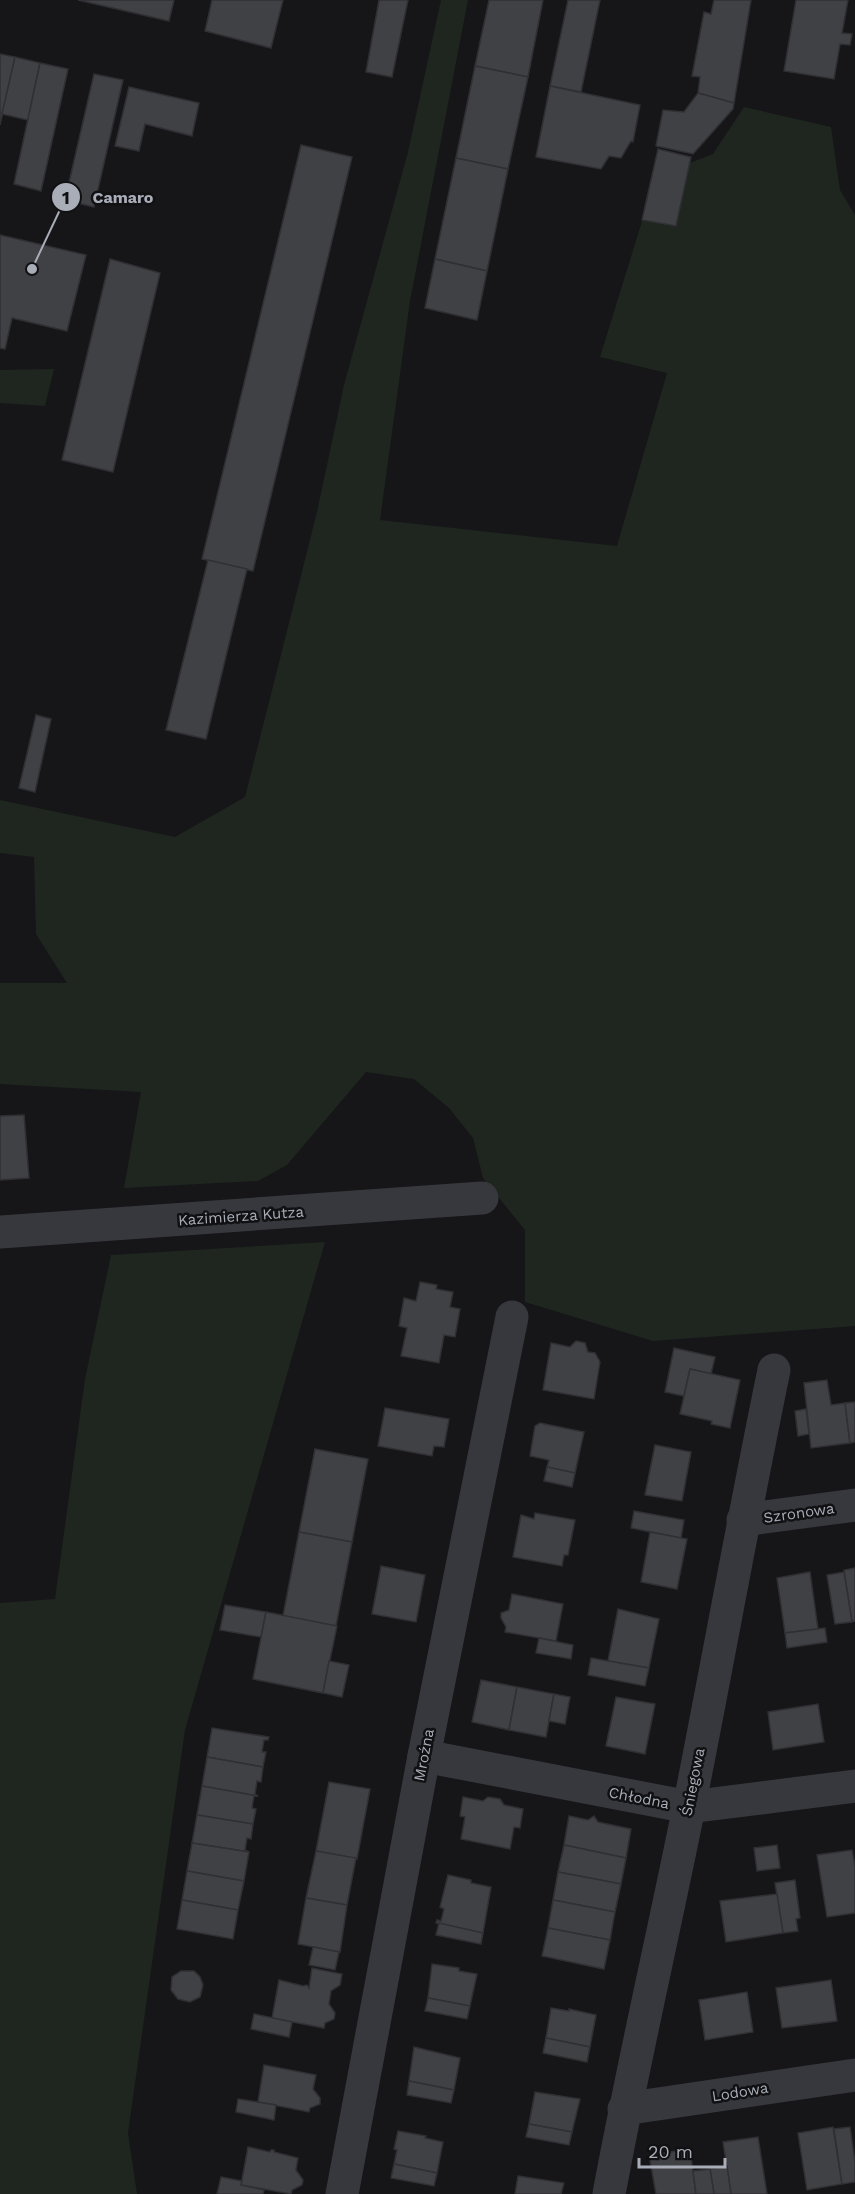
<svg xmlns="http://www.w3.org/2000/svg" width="855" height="2194" font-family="'Work Sans',sans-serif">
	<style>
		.green { fill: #1e261f }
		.building { fill: #404145; stroke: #303034; stroke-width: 1.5 }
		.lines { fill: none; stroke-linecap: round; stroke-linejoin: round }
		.minor { stroke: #37383d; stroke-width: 33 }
		.labels { text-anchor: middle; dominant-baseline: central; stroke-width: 5; stroke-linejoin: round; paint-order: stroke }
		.street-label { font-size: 15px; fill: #a8adb8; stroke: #111113 }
		.leader { fill: none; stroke: #a8adb8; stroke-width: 2 }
		.callout-dot { fill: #a8adb8; stroke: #111113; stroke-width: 2 }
		.mark-label { font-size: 18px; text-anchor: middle; font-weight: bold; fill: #111 }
		.callout-label { font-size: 16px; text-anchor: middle; font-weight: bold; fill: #a8adb8; stroke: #111113; stroke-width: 5; stroke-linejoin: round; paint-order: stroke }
	</style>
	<rect width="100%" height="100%" fill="#161618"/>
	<g class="green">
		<polygon points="441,0 468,0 410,301 380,520 617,546 667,373 600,357 656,176 713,154 744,107 831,127 840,190 855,215 855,1326 653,1341 525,1302 525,1230 483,1178 473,1138 449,1108 414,1079 366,1072 287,1165 258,1181 124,1188 141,1092 0,1084 0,983 67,983 36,934 34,857 0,853 0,800 175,837 245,797 317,512 344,385 408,152"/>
		<polygon points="54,369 45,406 0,403 0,370"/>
		<polygon points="325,1242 185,1730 128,2133 137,2194 0,2194 0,1603 55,1599 85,1379 111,1255"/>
	</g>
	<g class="building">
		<polygon points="78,0 174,0 169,21"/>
		<polygon points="212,0 283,0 271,48 205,31"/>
		<polygon points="379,0 408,0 392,77 366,72"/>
		<polygon points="489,0 543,0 528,77 475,66"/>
		<polygon points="568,0 600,0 581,92 550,86"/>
		<polygon points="714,0 751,0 734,103 698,93 700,77 692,76 704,12 711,14"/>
		<polygon points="796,0 848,0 842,33 852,34 850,45 840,44 834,79 784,71"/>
		<polygon points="0,54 15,57 0,125"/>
		<polygon points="15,57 40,63 28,120 2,114"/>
		<polygon points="40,63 68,69 41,191 14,184"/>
		<polygon points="475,66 528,77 508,169 456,158"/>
		<polygon points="94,74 123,80 94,207 65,200"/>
		<polygon points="550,86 640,105 633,142 631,141 621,158 609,156 601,169 536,157"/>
		<polygon points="129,87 199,103 192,136 145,124 139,151 115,146"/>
		<polygon points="698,93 734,103 733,109 693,154 656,146 663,110 684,112"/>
		<polygon points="301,145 352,157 253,571 202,559"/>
		<polygon points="658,149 691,157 676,226 642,220"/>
		<polygon points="456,158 508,169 487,271 435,259"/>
		<polygon points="0,235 86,255 67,331 12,318 5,349 0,348"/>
		<polygon points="110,259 160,273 113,472 62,460"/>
		<polygon points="435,259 487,271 477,320 425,308"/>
		<polygon points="208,560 247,569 206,739 166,730"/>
		<polygon points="36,715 51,719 35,792 19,788"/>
		<polygon points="24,1115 29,1178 0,1180 0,1116"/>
		<polygon points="420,1282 437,1285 436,1289 453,1292 450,1307 460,1309 455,1337 444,1335 439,1363 401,1356 407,1328 399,1326 404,1298 416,1301"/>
		<polygon points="576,1341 585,1343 588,1352 595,1353 600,1362 594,1399 543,1390 551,1343 570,1347"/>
		<polygon points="674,1348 715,1357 711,1374 690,1369 684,1396 665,1392"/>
		<polygon points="690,1369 740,1380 730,1428 711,1424 712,1421 680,1414"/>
		<polygon points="827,1380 831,1405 845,1403 850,1443 811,1448 804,1383"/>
		<polygon points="855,1402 855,1442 850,1443 845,1403"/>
		<polygon points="385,1408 449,1419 444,1447 434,1446 432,1456 378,1446"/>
		<polygon points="806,1409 809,1434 798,1436 795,1411"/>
		<polygon points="540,1423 584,1432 575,1473 547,1467 549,1460 530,1456 535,1426"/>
		<polygon points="655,1445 691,1452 682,1501 645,1495"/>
		<polygon points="315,1449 368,1459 352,1542 299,1532"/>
		<polygon points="547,1467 575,1473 572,1487 544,1481"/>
		<polygon points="634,1511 684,1520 681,1538 631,1528"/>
		<polygon points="535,1513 575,1520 568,1555 564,1555 562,1566 513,1557 521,1515 534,1519"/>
		<polygon points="299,1532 352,1542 336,1626 283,1616"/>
		<polygon points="650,1532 687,1539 677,1589 641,1582"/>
		<polygon points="381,1566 425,1575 416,1622 372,1614"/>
		<polygon points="855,1568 855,1621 852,1622 844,1570"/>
		<polygon points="810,1572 818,1629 785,1633 777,1578"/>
		<polygon points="844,1572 852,1622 835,1624 827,1575"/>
		<polygon points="512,1594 563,1604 556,1641 505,1632 506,1627 501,1618 501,1613 509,1610"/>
		<polygon points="225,1605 266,1612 261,1637 220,1630"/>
		<polygon points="618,1609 659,1619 649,1668 608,1661"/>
		<polygon points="266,1612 337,1626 323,1693 253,1679"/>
		<polygon points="825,1628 827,1642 787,1648 785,1633"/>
		<polygon points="539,1638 573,1645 571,1659 536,1653"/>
		<polygon points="591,1658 649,1668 645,1686 588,1675"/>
		<polygon points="329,1661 349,1665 342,1697 323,1693"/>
		<polygon points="481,1680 517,1687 509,1730 472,1722"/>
		<polygon points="517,1687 554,1694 546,1737 509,1730"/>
		<polygon points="554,1694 570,1697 565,1724 549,1721"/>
		<polygon points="616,1697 655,1704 645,1754 606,1746"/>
		<polygon points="818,1704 824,1742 773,1750 768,1712"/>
		<polygon points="212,1728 269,1737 268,1740 264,1740 262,1752 266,1752 263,1767 207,1757"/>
		<polygon points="207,1757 263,1767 261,1782 257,1781 255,1794 258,1796 202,1786"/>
		<polygon points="329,1782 370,1789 357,1859 316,1851"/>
		<polygon points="202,1786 258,1796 254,1796 252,1808 256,1809 253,1824 197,1815"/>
		<polygon points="463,1797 483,1801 488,1797 500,1799 504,1805 523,1809 520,1828 514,1827 510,1849 461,1839 465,1817 460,1816"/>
		<polygon points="197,1815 253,1824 251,1839 247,1838 245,1850 249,1852 192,1843"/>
		<polygon points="569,1816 588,1820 594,1816 598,1822 631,1829 626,1858 564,1845"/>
		<polygon points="192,1843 249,1852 244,1881 187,1871"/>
		<polygon points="564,1845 626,1858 621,1884 558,1872"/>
		<polygon points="777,1845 780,1868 757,1871 754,1848"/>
		<polygon points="852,1850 855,1866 855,1913 827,1917 817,1855"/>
		<polygon points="316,1851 356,1858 347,1905 306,1898"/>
		<polygon points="187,1871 244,1881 238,1910 182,1900"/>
		<polygon points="558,1872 621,1884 615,1912 553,1900"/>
		<polygon points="448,1875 471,1880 471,1883 491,1887 483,1933 436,1923 437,1920 441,1921 444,1909 440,1907"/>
		<polygon points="795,1880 800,1918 796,1919 798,1931 783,1933 775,1883"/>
		<polygon points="777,1894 783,1933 726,1942 720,1901"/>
		<polygon points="306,1898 347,1905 340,1952 298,1944"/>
		<polygon points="182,1900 238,1910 233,1939 177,1929"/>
		<polygon points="553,1900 615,1912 610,1940 548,1928"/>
		<polygon points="439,1923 483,1933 481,1944 436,1935"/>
		<polygon points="548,1928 610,1940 604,1969 542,1956"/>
		<polygon points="313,1947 339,1952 335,1970 309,1965"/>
		<polygon points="432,1964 459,1968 459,1971 477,1974 470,2006 428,1998"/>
		<polygon points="312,1968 342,1974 340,1985 331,1991 329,2004 335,2013 334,2019 325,2023 324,2028 272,2018 279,1980 303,1986 307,1985 309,1988"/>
		<polygon points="181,1971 194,1971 200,1977 203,1985 200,1997 190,2002 178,1999 171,1990 172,1977"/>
		<polygon points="831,1980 837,2021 782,2028 776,1988"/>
		<polygon points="747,1992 753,2032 705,2040 699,2000"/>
		<polygon points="428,1998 470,2006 467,2019 425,2011"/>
		<polygon points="551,2008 569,2011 569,2009 596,2015 590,2047 546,2038"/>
		<polygon points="254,2014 292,2022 289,2037 251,2029"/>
		<polygon points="546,2038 590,2047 587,2062 543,2053"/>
		<polygon points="414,2047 460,2058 454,2090 409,2081"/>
		<polygon points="264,2065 316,2075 313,2089 320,2098 320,2104 310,2108 309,2112 258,2102"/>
		<polygon points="409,2081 454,2090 451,2103 407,2095"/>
		<polygon points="535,2092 580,2099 572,2132 529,2124"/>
		<polygon points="238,2099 276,2105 274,2120 236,2112"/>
		<polygon points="529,2124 572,2132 569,2145 526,2137"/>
		<polygon points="833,2127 842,2184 807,2190 798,2133"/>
		<polygon points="850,2127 855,2162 855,2182 842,2184 834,2129"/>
		<polygon points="398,2131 426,2136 425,2138 443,2142 437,2173 394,2164 397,2150 394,2149"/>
		<polygon points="758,2137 767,2194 731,2194 723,2142"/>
		<polygon points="248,2147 270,2152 271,2150 274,2150 274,2152 298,2158 296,2170 303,2180 302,2185 292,2190 291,2194 241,2185"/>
		<polygon points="690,2149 696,2194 656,2194 649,2155"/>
		<polygon points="394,2164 437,2173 434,2186 391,2178"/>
		<polygon points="727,2166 731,2194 714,2194 710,2169"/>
		<polygon points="710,2169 714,2194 696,2194 693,2171"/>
		<polygon points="518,2176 564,2183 561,2194 515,2194"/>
		<polygon points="221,2177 242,2181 241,2185 264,2190 263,2194 217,2194"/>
	</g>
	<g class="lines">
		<g class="minor">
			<polyline points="0,1232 482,1198"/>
			<polyline points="743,1520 855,1505"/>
			<polyline points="424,1756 689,1807 855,1786"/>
			<polyline points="624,2109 855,2075"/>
			<polyline points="342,2194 424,1756 512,1317"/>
			<path d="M609,2194C633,2064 663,1936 689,1807C718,1661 744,1515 774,1370"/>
		</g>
	</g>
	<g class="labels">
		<g class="street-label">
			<text transform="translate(241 1216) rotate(-4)">Kazimierza Kutza</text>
			<text transform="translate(799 1513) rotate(-8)">Szronowa</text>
			<text transform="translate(424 1755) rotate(-79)">Mroźna</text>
			<text transform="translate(693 1782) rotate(-79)">Śniegowa</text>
			<text transform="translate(639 1798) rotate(11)">Chłodna</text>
			<text transform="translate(740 2092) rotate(-9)">Lodowa</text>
		</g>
	</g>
	<path class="leader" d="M32 269L66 197"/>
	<g class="callout-dot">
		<circle cx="32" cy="269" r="6"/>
		<circle cx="66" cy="197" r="15"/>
	</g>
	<g class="mark-label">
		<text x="66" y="204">1</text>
	</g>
	<g class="callout-label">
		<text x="123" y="203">Camaro</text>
	</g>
	<path d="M639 2158v9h86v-9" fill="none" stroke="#a8adb8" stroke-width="3"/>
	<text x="648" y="2158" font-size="18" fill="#a8adb8" stroke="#111113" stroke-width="4.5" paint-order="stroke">20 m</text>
</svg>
